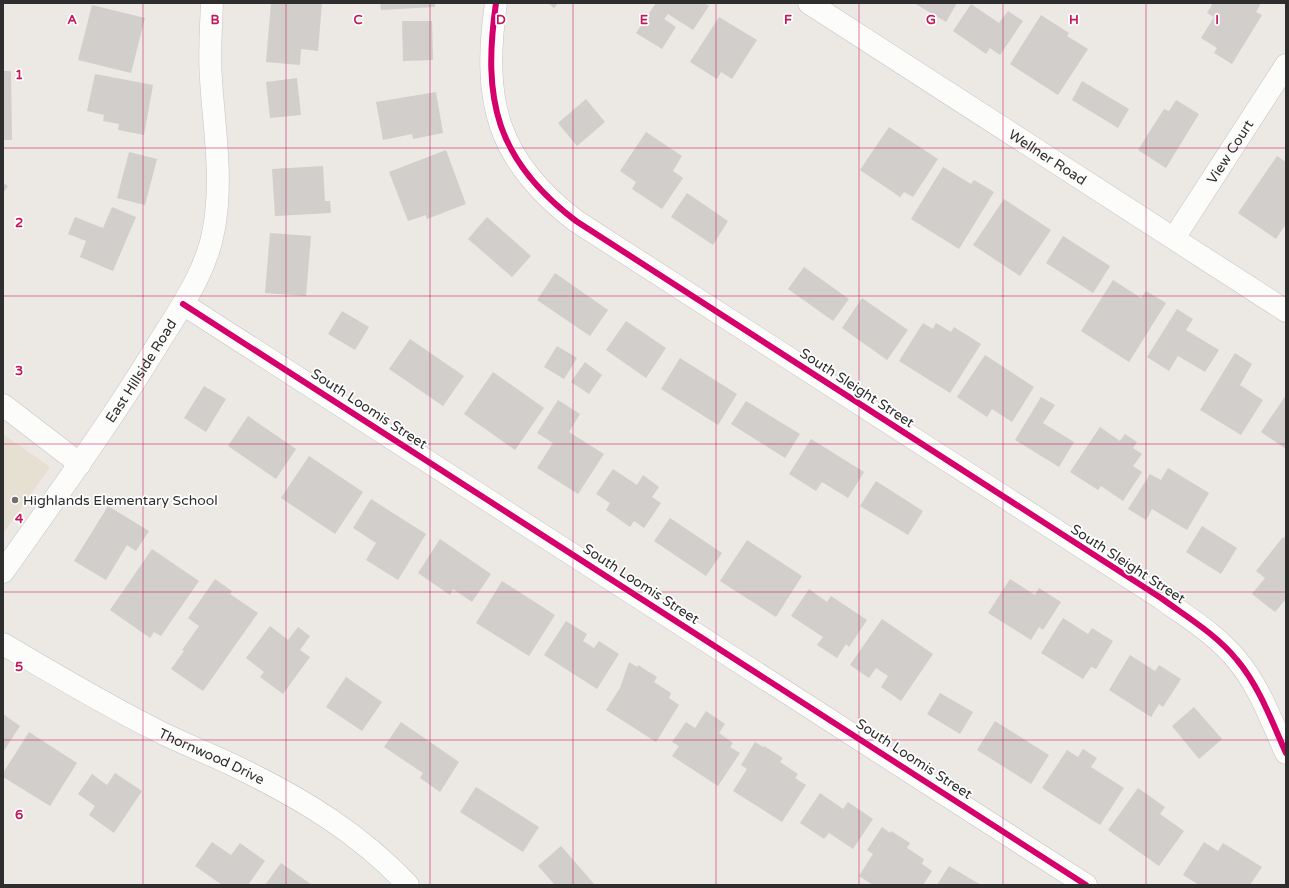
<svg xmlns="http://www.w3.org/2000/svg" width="1289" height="888" font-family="'Varela Round',sans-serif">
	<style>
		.education { fill: #e6e0d3 }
		.building { fill: #d1cecb }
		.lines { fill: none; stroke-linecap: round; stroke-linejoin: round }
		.minor-casing { stroke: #c5c4c5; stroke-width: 23 }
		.minor { stroke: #fcfcfb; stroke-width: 22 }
		.cycleway-casing { stroke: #fff; stroke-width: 8 }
		.cycleway { stroke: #d6006c; stroke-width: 6 }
		.grid { fill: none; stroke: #c2185b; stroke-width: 1; stroke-opacity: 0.55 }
		.poi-dot { fill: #706f6e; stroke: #fff; stroke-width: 1.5 }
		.labels { text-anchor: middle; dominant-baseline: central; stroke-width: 3.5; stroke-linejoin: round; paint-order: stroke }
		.street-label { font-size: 14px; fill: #2e2e2e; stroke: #fff }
		.poi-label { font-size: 14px; fill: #2e2e2e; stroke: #fff; text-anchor: start }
		.grid-label { font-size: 13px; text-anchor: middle; font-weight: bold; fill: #c2185b; stroke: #fff; stroke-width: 3.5; stroke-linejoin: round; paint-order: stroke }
	</style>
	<rect width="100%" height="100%" fill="#ece8e4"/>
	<polygon class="education" points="3,434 50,467 3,534"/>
	<g class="building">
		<polygon points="271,3 322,3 318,51 301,49 300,65 266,62"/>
		<polygon points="380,3 435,3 435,7 381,10"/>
		<polygon points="548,3 558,3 554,8"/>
		<polygon points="656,3 704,3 709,6 693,30 668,14 664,19 676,27 662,49 636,33"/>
		<polygon points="914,3 957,3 946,22"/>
		<polygon points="1213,3 1261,3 1256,12 1262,15 1232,64 1214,53 1217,48 1201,38 1214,17 1207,13"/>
		<polygon points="971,4 999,23 1008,11 1023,21 1000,55 990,48 986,54 953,31"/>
		<polygon points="92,5 145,18 131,73 78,60"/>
		<polygon points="1041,15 1069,33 1067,36 1088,49 1058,95 1010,64"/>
		<polygon points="719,17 757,40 732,79 721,72 717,79 690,62"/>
		<polygon points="402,21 432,21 433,60 403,61"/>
		<polygon points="3,71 11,71 12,140 3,140"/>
		<polygon points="95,74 153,85 144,135 118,130 119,124 103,121 104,115 87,111"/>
		<polygon points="297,78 301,115 270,118 266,82"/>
		<polygon points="1082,81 1129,109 1118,128 1072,100"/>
		<polygon points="436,92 443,133 413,139 412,134 383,140 376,102"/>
		<polygon points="586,99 605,122 577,146 558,123"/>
		<polygon points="1176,100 1199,114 1166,168 1138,150 1164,109 1169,111"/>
		<polygon points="889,127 938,159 913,197 904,192 900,197 860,170"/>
		<polygon points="646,132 682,156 673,171 683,178 662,209 632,189 636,182 620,171"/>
		<polygon points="446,150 466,204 427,219 426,215 408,221 389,172"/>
		<polygon points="129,152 157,159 145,205 117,198"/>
		<polygon points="1277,156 1286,162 1286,224 1276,239 1238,213"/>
		<polygon points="323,166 325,201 330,201 331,213 275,216 272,169"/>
		<polygon points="943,167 971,184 974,180 994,192 959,249 911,219"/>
		<polygon points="3,183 8,186 3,193"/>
		<polygon points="687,193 728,221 713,245 671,217"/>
		<polygon points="1004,199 1051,230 1020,276 973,245"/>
		<polygon points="112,207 136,217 113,271 80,257 86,241 68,234 75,217 103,228"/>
		<polygon points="487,217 531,256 512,277 468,239"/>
		<polygon points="270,233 311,236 306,296 265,293"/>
		<polygon points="1063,236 1110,266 1093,293 1046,263"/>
		<polygon points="804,267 849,299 833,321 788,289"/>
		<polygon points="555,273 608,310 590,336 537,300"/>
		<polygon points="1113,280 1141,298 1146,291 1166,303 1129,362 1081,331"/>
		<polygon points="862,298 908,330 887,360 842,328"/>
		<polygon points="1177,309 1193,319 1186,330 1219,350 1205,372 1178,356 1169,371 1147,357"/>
		<polygon points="342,311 369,327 355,350 328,334"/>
		<polygon points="626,321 666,348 646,378 606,350"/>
		<polygon points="923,323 933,329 936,323 951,332 954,327 981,344 950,393 899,361"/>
		<polygon points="410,339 464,376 443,406 389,369"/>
		<polygon points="557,346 577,358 564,379 544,367"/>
		<polygon points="1235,353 1252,364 1240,385 1263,400 1241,435 1200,410"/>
		<polygon points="985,355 1034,387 1012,422 992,409 987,417 957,397"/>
		<polygon points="680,358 737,394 718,425 661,389"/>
		<polygon points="585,362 602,375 589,394 571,382"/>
		<polygon points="493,372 544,408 515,450 464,414"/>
		<polygon points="204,386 226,399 206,432 184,418"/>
		<polygon points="1286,395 1286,449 1261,432"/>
		<polygon points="1041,397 1055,405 1043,423 1074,442 1059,467 1015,440"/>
		<polygon points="558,400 580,414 569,432 604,454 578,494 537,468 553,443 537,433"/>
		<polygon points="746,401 800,434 785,458 731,424"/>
		<polygon points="248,416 296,449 276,479 228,446"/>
		<polygon points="1100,427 1120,441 1125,434 1137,442 1133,448 1142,454 1133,466 1142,472 1123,501 1101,486 1098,490 1070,472"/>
		<polygon points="811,439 864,472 848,498 822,482 816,491 789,474"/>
		<polygon points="309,456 363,492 335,534 281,498"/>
		<polygon points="1168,468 1209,493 1187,530 1152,509 1146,520 1128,509 1150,474 1161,480"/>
		<polygon points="613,469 637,485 643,475 659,487 652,497 661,503 644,528 634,521 630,527 606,510 610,503 596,494"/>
		<polygon points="876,481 923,511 908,535 860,506"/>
		<polygon points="371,499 426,534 398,580 366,560 376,543 353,528"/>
		<polygon points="108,506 149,531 136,551 127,545 106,580 74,561"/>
		<polygon points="670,518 722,553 706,576 654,541"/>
		<polygon points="1202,526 1237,548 1221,574 1186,552"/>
		<polygon points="1283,537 1286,539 1286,599 1275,612 1252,594 1265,578 1256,571"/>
		<polygon points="440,539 491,574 472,602 453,589 450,595 418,573"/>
		<polygon points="747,540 802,576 776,617 720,581"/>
		<polygon points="152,549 199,581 161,636 154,632 150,638 110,610"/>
		<polygon points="215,579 232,591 230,594 258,613 203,691 171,669 184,651 182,650 199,626 188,618"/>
		<polygon points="1010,579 1035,595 1039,588 1061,602 1043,630 1039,627 1031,640 988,613"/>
		<polygon points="502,581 555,615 529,656 476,623"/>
		<polygon points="809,589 827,602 831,596 867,620 849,647 846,644 837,658 817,645 823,637 791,616"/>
		<polygon points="1063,618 1088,634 1092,628 1113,641 1096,669 1091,667 1083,679 1041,653"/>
		<polygon points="882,619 933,654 901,701 881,687 888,676 876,668 869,678 850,665"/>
		<polygon points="566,621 587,634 583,641 594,648 599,641 619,654 597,689 544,655"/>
		<polygon points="270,626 288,640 298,627 310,636 300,650 310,657 283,694 260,677 264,672 246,658"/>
		<polygon points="1130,655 1155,671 1159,665 1181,679 1163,707 1159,704 1151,717 1109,690"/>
		<polygon points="629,662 637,667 638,665 657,677 654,682 671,693 669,698 679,705 656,742 606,710 620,688"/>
		<polygon points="346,677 382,702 362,731 326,707"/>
		<polygon points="940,693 973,712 960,734 927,714"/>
		<polygon points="1194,707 1222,739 1199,759 1172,726"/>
		<polygon points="706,711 725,724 719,733 733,743 730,747 740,753 718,786 672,756 679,746 672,742 686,722 695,728"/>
		<polygon points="3,714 20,726 3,752"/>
		<polygon points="995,721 1049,755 1031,784 977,750"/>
		<polygon points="401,722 459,762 440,792 420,778 423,773 384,747"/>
		<polygon points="29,732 77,763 50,806 3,777 3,773"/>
		<polygon points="755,742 763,747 764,746 783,758 780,762 798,774 795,778 806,785 782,822 733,791 747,769 741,765"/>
		<polygon points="1083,749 1097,758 1091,767 1124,788 1100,825 1042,788 1067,750 1078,757"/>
		<polygon points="115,773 142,791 114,833 89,815 95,806 78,794 92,774 107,785"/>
		<polygon points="476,787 539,827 523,852 460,812"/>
		<polygon points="1138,788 1165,807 1160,814 1184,831 1159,866 1108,830"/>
		<polygon points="820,793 843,809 848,802 873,819 853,849 829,833 824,839 800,823"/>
		<polygon points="882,827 890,833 891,831 910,843 907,848 924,859 922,864 932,871 923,885 873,885 859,876 873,854 867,850"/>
		<polygon points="212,842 231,855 240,843 265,861 248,885 222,885 195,866"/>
		<polygon points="1204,842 1218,851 1223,843 1262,867 1250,885 1199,885 1183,875"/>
		<polygon points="561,846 595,885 555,885 538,866"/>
		<polygon points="281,863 312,885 265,885"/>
		<polygon points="949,866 981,885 937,885"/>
	</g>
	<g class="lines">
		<g class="minor-casing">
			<g id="minor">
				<path d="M496,3C482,100 496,160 576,221L1161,598C1187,617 1217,635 1237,660C1259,686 1272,722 1286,753"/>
				<path id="s1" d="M809,3L1286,311"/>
				<path id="s2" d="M1174,238L1286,65"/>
				<polyline points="183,304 1086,885"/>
				<polyline points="3,405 80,464"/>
				<path id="s3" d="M3,572C56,497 110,423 158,344C181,307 207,271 214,228C223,178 214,129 211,79C209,54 211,28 212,3"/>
				<path id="s4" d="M3,644C54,674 104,704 156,730C185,745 216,756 245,771C306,801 361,835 408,885"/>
			</g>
		</g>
		<use href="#minor" class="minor"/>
		<g class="cycleway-casing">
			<g id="cycleway">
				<path d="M496,3C482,100 496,160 576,221L1161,598C1187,617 1217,635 1237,660C1259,686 1272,722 1286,753"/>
				<polyline points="183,304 1086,885"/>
			</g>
		</g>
		<use href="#cycleway" class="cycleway"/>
	</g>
	<path class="grid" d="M143,3V885M286,3V885M430,3V885M573,3V885M716,3V885M859,3V885M1003,3V885M1146,3V885M3,148H1286M3,296H1286M3,444H1286M3,592H1286M3,740H1286"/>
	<circle class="poi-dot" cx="15" cy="500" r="4"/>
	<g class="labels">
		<g class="street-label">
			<text stroke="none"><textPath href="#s2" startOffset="103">View Court</textPath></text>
			<text stroke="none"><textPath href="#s1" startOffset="284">Wellner Road</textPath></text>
			<text stroke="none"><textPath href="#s3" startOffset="244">East Hillside Road</textPath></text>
			<text transform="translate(857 388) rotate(33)">South Sleight Street</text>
			<text transform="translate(369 409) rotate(33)">South Loomis Street</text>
			<text transform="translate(1128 564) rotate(33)">South Sleight Street</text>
			<text transform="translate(641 584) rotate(33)">South Loomis Street</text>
			<text stroke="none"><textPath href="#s4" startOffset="237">Thornwood Drive</textPath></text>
			<text transform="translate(914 759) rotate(33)">South Loomis Street</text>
		</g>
		<g class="poi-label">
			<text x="23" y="500">Highlands Elementary School</text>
		</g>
	</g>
	<g class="grid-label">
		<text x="72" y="24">A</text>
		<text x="215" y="24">B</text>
		<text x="358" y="24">C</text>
		<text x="501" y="24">D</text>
		<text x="644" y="24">E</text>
		<text x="788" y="24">F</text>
		<text x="931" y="24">G</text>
		<text x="1074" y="24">H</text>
		<text x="1217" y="24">I</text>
		<text x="19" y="79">1</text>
		<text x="19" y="227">2</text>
		<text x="19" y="375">3</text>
		<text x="19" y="523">4</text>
		<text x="19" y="671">5</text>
		<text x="19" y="819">6</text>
	</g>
	<rect width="1289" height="888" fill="none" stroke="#2e2e2e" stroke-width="8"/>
</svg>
